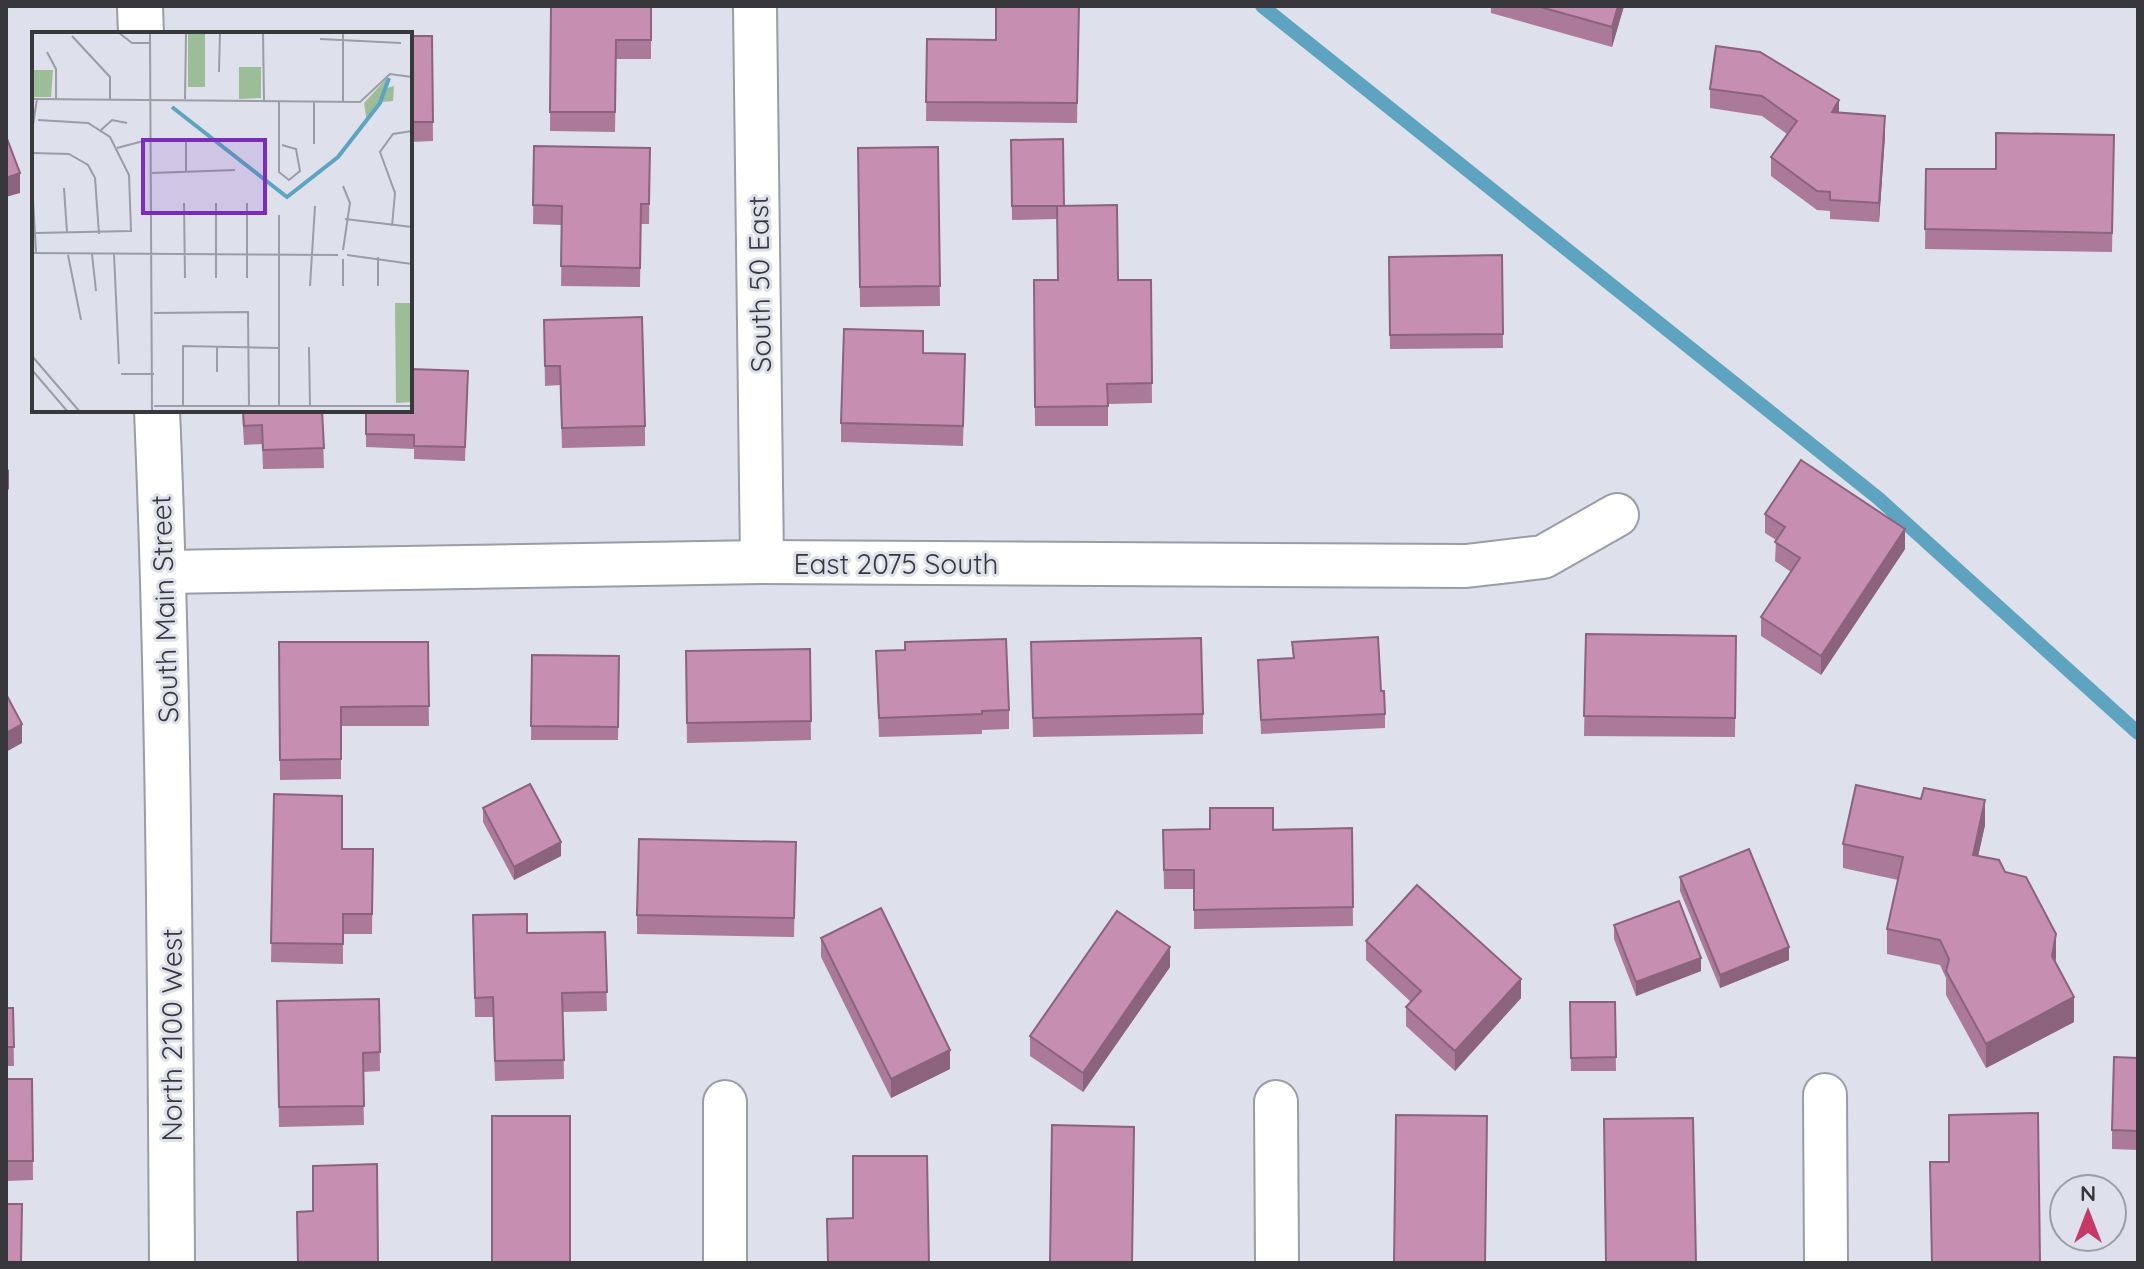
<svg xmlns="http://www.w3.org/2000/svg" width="2144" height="1269" font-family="Quicksand,sans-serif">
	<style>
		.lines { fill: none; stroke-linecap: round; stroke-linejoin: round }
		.stream { stroke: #5ea4c1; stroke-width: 14 }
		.street-casing { stroke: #9a9ca6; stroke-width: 46 }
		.secondary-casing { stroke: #9a9ca6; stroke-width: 48 }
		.street { stroke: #fff; stroke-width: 42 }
		.secondary { stroke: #fff; stroke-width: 44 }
		.wall { fill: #aa7a98 }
		.shaded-wall { fill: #8b637c }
		.building { fill: #c68eb1; stroke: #8b637c; stroke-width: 2 }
		.labels { text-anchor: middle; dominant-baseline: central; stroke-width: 6; stroke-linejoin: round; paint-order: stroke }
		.street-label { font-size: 28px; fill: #37373c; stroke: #dee0eb }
		.inset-river { fill: none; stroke: #5ea4c1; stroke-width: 4 }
		.inset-road { fill: none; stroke: #9b9ca5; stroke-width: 2 }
		.view { fill: #7b2cbf; fill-opacity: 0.15; stroke: #7b2cbf; stroke-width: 4 }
		.inset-edge { fill: none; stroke: #37373c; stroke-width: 4 }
	</style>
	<rect width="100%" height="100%" fill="#dee0eb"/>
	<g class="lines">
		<polyline class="stream" points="1262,6 1878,498 2138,733"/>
		<g class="street-casing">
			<g id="street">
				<polyline points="755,7 762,562"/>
				<polyline points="164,572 762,562 1466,566 1543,557 1617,515"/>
				<polyline points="1825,1095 1826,1263"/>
				<polyline points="725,1102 725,1263"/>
				<polyline points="1276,1102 1277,1263"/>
			</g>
		</g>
		<g class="secondary-casing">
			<g id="secondary">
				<polyline points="140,6 141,34"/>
				<path d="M157,410C169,694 170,979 172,1263"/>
			</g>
		</g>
		<use href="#street" class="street"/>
		<use href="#secondary" class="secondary"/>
	</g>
	<g class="wall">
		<polygon points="551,6 651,6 651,59 616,59 615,132 550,131"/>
		<polygon points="1079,6 1077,123 926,121 927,39 996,40"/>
		<polygon points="1491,6 1624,6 1612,47 1491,13"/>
		<polygon points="410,36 432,36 433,141 410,142"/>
		<polygon points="1716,46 1839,113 1885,136 1879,222 1830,219 1830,211 1817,210 1771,176 1771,157 1787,134 1762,116 1710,108 1710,89"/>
		<polygon points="2114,135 2112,252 1925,249 1926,169 1996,169"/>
		<polygon points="1011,140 1064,206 1118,280 1151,280 1152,403 1108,404 1108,426 1035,426 1034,280 1057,280 1057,219 1012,220"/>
		<polygon points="534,146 650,148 649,224 641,224 640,287 561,286 562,225 533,224"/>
		<polygon points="938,147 940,306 860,307 858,148"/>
		<polygon points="1502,255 1503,348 1390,349 1389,257"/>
		<polygon points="544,320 645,426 645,446 562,448 560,385 545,386"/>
		<polygon points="923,353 965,354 963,446 841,442 841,423"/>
		<polygon points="468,371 465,461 414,459 414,449 366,447 366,410"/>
		<polygon points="242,410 322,410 324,468 263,469 262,444 244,445"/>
		<polygon points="1765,514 1905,549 1821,675 1761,636 1761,617 1791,572 1775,561 1776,540 1765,533"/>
		<polygon points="1586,634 1736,636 1735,737 1584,736"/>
		<polygon points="279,642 428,642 429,726 341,726 341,779 280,780"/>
		<polygon points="1031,642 1203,714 1203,734 1033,737"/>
		<polygon points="1292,642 1381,691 1385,714 1385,728 1261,734 1258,660 1293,658"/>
		<polygon points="810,649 811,740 687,743 686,651"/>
		<polygon points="905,650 1009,710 1009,729 982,730 982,734 879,737 876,651"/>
		<polygon points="532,655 619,656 618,740 531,740"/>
		<polygon points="274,794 342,849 373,849 372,934 343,934 343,964 271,962"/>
		<polygon points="483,808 561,856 514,880 483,822"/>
		<polygon points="1985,825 1978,856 2005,872 2056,958 2055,963 2074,1022 1986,1068 1946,995 1946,978 1940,965 1887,954 1887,929 1898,880 1843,868 1843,844"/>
		<polygon points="1352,828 1353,926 1194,929 1194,889 1164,889 1163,830"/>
		<polygon points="796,842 794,937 637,934 637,915"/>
		<polygon points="1680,877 1789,960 1720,988 1680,891"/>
		<polygon points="473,915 527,933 605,932 607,1011 563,1012 564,1079 495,1081 493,1017 475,1017"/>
		<polygon points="1614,925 1701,971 1636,996 1614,939"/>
		<polygon points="821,938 950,1069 891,1098 821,957"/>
		<polygon points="1366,941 1521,998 1455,1071 1406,1026 1406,1007 1411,1002 1366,960"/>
		<polygon points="1170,967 1083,1092 1030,1056 1030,1036"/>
		<polygon points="379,999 380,1071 363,1072 364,1125 279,1127 277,1001"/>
		<polygon points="1570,1002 1615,1002 1616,1071 1571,1071"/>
		<polygon points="6,1008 13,1008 14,1066 6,1066"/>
		<polygon points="2138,1058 2138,1150 2112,1149 2112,1130"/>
		<polygon points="6,1079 32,1079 33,1180 6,1181"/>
	</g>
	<g class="shaded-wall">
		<polygon points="1618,6 1624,6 1612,47 1612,27"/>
		<polygon points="1839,100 1839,120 1832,112"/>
		<polygon points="1885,116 1885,136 1879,222 1879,203"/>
		<polygon points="20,173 20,193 6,197 6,178"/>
		<polygon points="9,469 9,489 6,492 6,473"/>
		<polygon points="1905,529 1905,549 1821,675 1821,656"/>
		<polygon points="22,724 22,743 6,752 6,733"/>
		<polygon points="1985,800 1985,825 1973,880 1973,855"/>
		<polygon points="561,842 561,856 514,880 514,867"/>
		<polygon points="2056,934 2056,958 2052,980 2052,956"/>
		<polygon points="1170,947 1170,967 1083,1092 1083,1073"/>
		<polygon points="1789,947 1789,960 1720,988 1720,975"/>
		<polygon points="1701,958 1701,971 1636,996 1636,982"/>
		<polygon points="1521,979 1521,998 1455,1071 1455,1051"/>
		<polygon points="2074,997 2074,1022 1986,1068 1986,1044"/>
		<polygon points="950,1050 950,1069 891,1098 891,1079"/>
	</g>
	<g class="building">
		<polygon points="551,6 651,6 651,40 616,40 615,112 550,112"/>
		<polygon points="996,6 1079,6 1077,103 926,102 927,39 996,40"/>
		<polygon points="1537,6 1618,6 1612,27"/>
		<polygon points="410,36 432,36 433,122 410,122"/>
		<polygon points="1716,46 1760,52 1839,100 1832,112 1885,116 1879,203 1830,200 1830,192 1817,191 1771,157 1797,121 1762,96 1710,89"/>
		<polygon points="1996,133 2114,135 2112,233 1925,229 1926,169 1996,169"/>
		<polygon points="6,136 20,173 6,178"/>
		<polygon points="1063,139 1064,206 1012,206 1011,140"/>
		<polygon points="534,146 650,148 649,204 641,204 640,268 561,266 562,206 533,205"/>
		<polygon points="938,147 940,286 860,287 858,148"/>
		<polygon points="1117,205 1118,280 1151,280 1152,383 1107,384 1108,406 1035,407 1034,280 1058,280 1057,206"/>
		<polygon points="1502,255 1503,334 1390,335 1389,257"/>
		<polygon points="642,317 645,426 562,428 560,366 545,366 544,320"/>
		<polygon points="844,329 923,331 923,353 965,354 963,426 841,423"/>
		<polygon points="410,369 468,371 465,447 414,446 414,435 366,434 366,410 410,410"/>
		<polygon points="243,410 322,410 324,448 263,450 262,425 244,426"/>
		<polygon points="1801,460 1905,529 1821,656 1761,617 1800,558 1775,542 1785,527 1765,514"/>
		<polygon points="1586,634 1736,636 1735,718 1584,716"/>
		<polygon points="1378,637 1381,691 1384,691 1385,714 1261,720 1258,660 1294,658 1292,642"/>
		<polygon points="1201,638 1203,714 1033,718 1031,642"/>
		<polygon points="1006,639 1009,710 982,711 982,714 879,718 876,651 905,650 905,642"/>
		<polygon points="279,642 428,642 429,706 341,707 341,759 280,760"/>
		<polygon points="810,649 811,721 687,723 686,651"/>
		<polygon points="532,655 619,656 618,727 531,726"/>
		<polygon points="6,694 22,724 6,733"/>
		<polygon points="530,784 561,842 514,867 483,808"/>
		<polygon points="1856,785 1921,799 1924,788 1985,800 1973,855 1999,860 2005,872 2026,877 2056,934 2052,956 2074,997 1986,1044 1946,971 1949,959 1940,940 1887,929 1903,857 1843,844"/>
		<polygon points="274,794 342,796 342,849 373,849 372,914 343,914 343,944 271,943"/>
		<polygon points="1210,808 1273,808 1273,830 1352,828 1353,907 1194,910 1194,870 1164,870 1163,830 1210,829"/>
		<polygon points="639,839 796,842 794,918 637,915"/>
		<polygon points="1749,849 1789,947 1720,975 1680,877"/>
		<polygon points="1417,885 1521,979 1455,1051 1406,1007 1421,991 1366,941"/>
		<polygon points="1679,901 1701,958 1636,982 1614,925"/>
		<polygon points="881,908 950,1050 891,1079 821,938"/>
		<polygon points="1117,911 1170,947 1083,1073 1030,1036"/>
		<polygon points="527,914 527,933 605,932 607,992 562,993 564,1060 495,1061 493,997 475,998 473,915"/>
		<polygon points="379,999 380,1052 363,1053 364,1106 279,1107 277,1001"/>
		<polygon points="1570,1002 1615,1002 1616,1057 1571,1058"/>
		<polygon points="6,1008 13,1008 14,1047 6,1047"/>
		<polygon points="2114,1057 2138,1058 2138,1131 2112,1130"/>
		<polygon points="6,1079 32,1079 33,1161 6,1161"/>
		<polygon points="2038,1113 2040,1263 1932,1263 1930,1162 1949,1162 1949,1115"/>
		<polygon points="1396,1115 1487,1116 1485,1263 1394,1263"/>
		<rect x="492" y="1116" width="78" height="147"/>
		<polygon points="1693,1118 1696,1263 1606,1263 1604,1119"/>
		<polygon points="1052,1125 1134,1127 1132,1263 1050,1263"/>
		<polygon points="853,1156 927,1156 929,1263 828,1263 827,1219 853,1218"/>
		<polygon points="377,1164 378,1263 298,1263 297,1212 313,1211 313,1166"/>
		<polygon points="6,1204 22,1204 21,1263 6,1263"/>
	</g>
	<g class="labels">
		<g class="street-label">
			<text transform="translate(759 284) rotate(-91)">South 50 East</text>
			<text x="896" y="563">East 2075 South</text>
			<text transform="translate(164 609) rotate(-92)">South Main Street</text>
			<text transform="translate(171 1035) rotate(-90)">North 2100 West</text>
		</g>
	</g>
	<g transform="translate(32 32)">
		<rect width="380" height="380" fill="#dee0eb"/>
		<path d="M173,0V55H156V2ZM207,35H229V66L207,67ZM0,38H21L19,65H0ZM354,47L355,56L362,54L361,69L350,70L335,90L332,71ZM363,271H380V370L364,371Z" fill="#9dbd98"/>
		<path class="inset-river" d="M140,75L255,165L306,125L348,71L357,46"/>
		<path class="inset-road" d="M86,0L100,11H118M118,0L120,380M231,0L232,69M311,0V70M40,4L78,45V68M288,7L369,11M15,20L24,37V67M187,40L188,0M0,67L328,70L358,42L380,45M153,67L154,0M247,69V140L257,148L268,139L264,117L250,113M282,69V112M69,98L80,88L95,91M0,99L5,67M154,109V140M85,116L119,107M0,121L37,122L56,133L63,146L67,202M120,141L203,138M0,150L4,221M32,156L35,201M152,171L153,246M184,171V246M215,171V246M313,187L380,195M360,194L363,161L348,120L361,102L380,99M3,201L99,199L97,143L78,105L56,91L6,88M311,218L318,171L311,154M0,221L306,223M60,222L64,259M82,222L87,332M36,223L49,288M315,223L380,232M346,225V254M311,227V254M278,254L283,174M122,281L216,280L217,375M277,315L278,374M0,324L48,380M0,338L36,380M185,340V314M89,342H122M122,374H380M151,374V314L246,316M247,375V183"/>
		<path class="view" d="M111,108H233V181H111Z"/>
		<rect width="380" height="380" class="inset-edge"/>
	</g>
	<rect width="2144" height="1269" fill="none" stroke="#37373c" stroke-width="16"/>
	<g transform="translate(2088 1213)"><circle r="38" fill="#dee0eb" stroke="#9b9ca5" stroke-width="2"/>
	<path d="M0-6L14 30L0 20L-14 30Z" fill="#c63967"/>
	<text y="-12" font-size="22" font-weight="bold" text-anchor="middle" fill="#37373c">N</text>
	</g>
</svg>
